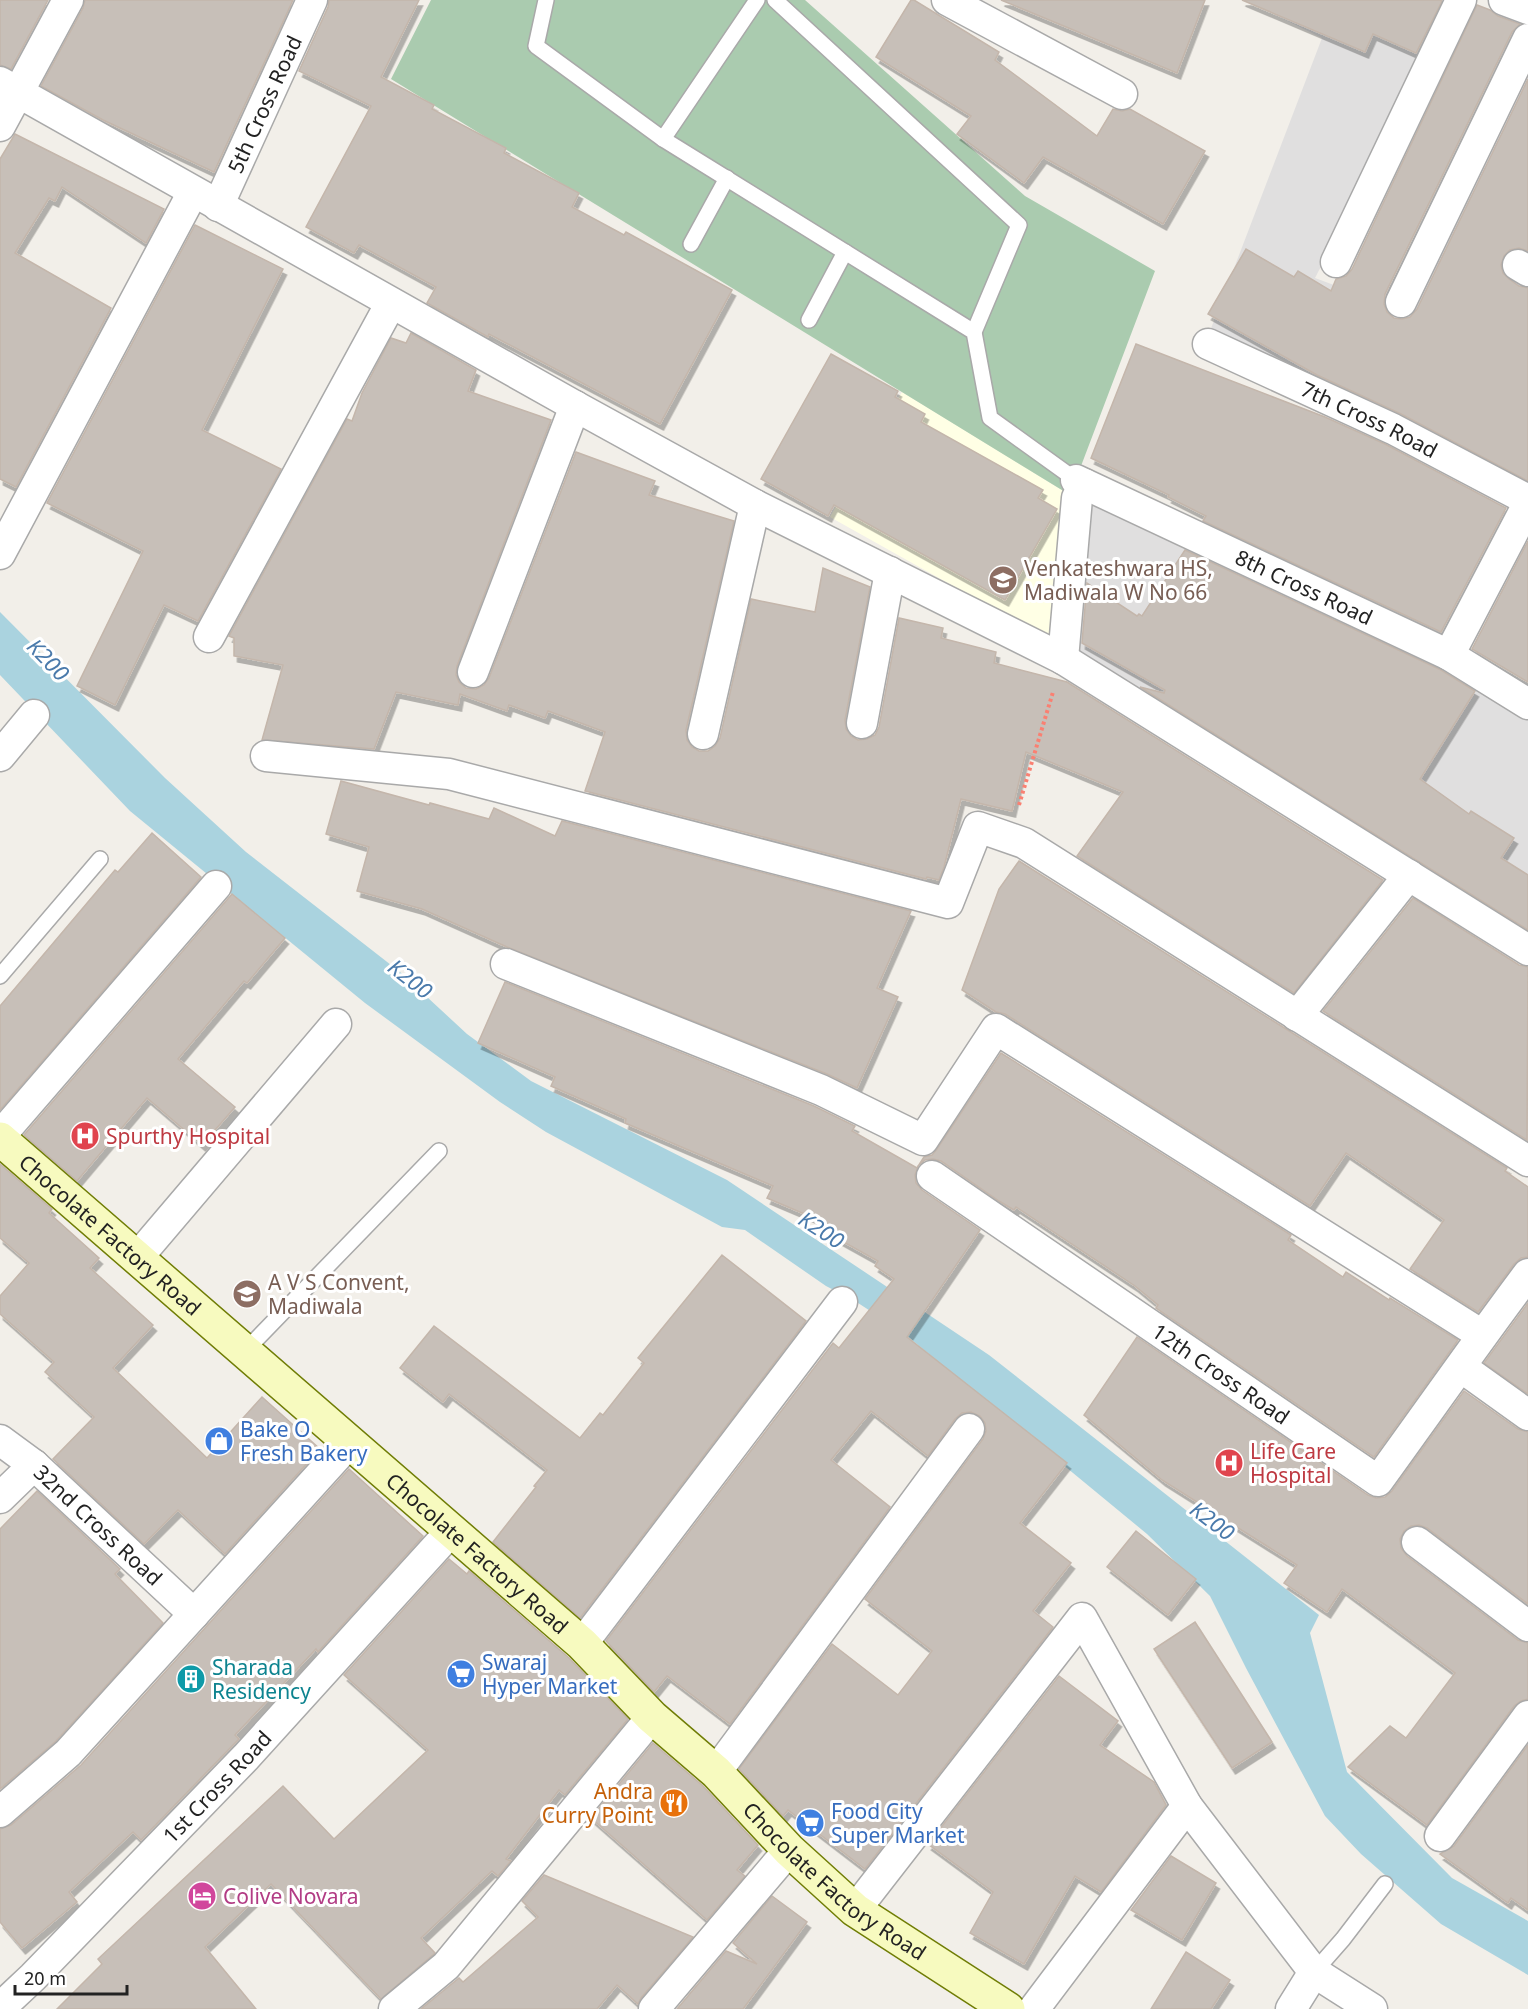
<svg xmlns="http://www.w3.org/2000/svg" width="1528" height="2009" font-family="'Noto Sans',sans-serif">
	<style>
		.residential { fill: #e0dfdf }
		.education { fill: #ffffe5 }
		.cemetery { fill: #aacbaf }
		.water { fill: #aad3df }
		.building { fill: #c7bfb8; stroke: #c4b6ab; stroke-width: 1.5; filter: url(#shadow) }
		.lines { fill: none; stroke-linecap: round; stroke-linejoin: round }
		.lane-casing { stroke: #a9a9a9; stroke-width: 18 }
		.street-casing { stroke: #a9a9a9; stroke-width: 33 }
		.secondary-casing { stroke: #707d05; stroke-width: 36 }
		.path { stroke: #fa8072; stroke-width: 4; stroke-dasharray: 3 3; stroke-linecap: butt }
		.lane { stroke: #fff; stroke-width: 15 }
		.street { stroke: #fff; stroke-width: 30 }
		.secondary { stroke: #f7fabf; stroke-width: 33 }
		.labels { text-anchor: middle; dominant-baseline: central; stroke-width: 6; stroke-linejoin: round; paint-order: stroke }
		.street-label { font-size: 21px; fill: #222; stroke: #fff }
		.education-label { font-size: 21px; fill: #785e54; stroke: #fff; text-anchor: start }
		.health-label { font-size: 21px; fill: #be3a42; stroke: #fff; text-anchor: start }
		.shop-label { font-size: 21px; fill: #366cbe; stroke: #fff; text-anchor: start }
		.culture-label { font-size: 21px; fill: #0d838f; stroke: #fff; text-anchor: start }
		.food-label { font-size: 21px; fill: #c56008; stroke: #fff; text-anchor: end }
		.hotel-label { font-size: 21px; fill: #b23c85; stroke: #fff; text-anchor: start }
		.water-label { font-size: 22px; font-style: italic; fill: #4a7aab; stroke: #fff }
	</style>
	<defs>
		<filter id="shadow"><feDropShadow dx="3.5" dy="6" stdDeviation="0" flood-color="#0004"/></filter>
	</defs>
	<rect width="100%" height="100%" fill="#f2efe9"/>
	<g class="residential">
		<polygon points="1245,0 1454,0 1416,83 1315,278 1404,311 1528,58 1528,259 1511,249 1502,265 1528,282 1528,486 1402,413 1210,331 1322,38"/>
		<polygon points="1088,501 1448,669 1528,720 1528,925 1073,655"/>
	</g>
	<polygon class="education" points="902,392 1070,495 1057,644 830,517"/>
	<polygon class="cemetery" points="431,0 805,0 1025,196 1155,271 1070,495 391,79"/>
	<polygon class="water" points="0,612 165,778 246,852 400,972 467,1034 531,1081 727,1180 989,1355 1319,1615 1310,1633 1347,1772 1452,1878 1528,1921 1528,1975 1441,1924 1361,1854 1325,1816 1246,1668 1210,1596 1147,1534 901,1331 855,1301 826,1286 745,1230 722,1227 546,1132 500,1102 365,1003 130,811 0,675"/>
	<g class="building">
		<polygon points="0,0 48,0 11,69 0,65"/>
		<polygon points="85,0 293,0 214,172 103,120 41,86 83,8"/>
		<polygon points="329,0 419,0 381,77 434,105 432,109 506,148 504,153 579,193 572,207 624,235 626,232 732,290 660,424 489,334 488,337 427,303 436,287 359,245 354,253 306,227 371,106 299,71 328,7"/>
		<polygon points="911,0 914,0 999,52 995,60 1097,136 1113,109 1122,111 1130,109 1205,151 1163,224 1043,157 1024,183 957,134 971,116 876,57"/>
		<polygon points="1001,0 1205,0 1177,73"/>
		<polygon points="1242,0 1440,0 1442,1 1416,53 1373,34 1365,52"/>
		<polygon points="1477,5 1490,10 1498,16 1520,24 1512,32 1385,294 1384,304 1387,312 1394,318 1402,319 1410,317 1417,309 1528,79 1528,251 1519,248 1510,250 1504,256 1501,265 1503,273 1509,279 1519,286 1528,288 1528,481 1401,414 1317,375 1208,314 1246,249 1294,277 1298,271 1331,291 1336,279 1346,276 1352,269"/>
		<polygon points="15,134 164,209 146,243 62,187 55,201 49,198 15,253 111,308 16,487 0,479 0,159"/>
		<polygon points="195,225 283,269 202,430 281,469 198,621 164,605 115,705 77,686 143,551 47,503"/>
		<polygon points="411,333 476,370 468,391 551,420 457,666 456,675 459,682 466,688 476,689 484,685 489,678 576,452 655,481 649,495 734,521 686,730 687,740 692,747 699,751 708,751 715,746 720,738 751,599 815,612 823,568 870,587 845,720 846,729 851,736 858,740 867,739 875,735 879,727 899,618 943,628 941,638 996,652 994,663 1067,682 1383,880 1294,993 1077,856 1123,792 1026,752 1012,811 961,799 944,867 939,880 927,877 926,879 585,791 605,732 548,711 545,718 509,705 507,711 460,694 458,705 396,692 374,749 262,740 283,665 234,656 234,638 229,636 347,419 352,421 362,393 391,338 406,343"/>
		<polygon points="1136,344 1325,417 1385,444 1506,508 1441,632 1203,521 1206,516 1168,497 1169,495 1091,458"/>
		<polygon points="831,354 898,391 895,397 925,414 921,422 1043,490 1038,498 1057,509 1005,600 834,505 828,516 761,479"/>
		<polygon points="1528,541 1528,682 1472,649"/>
		<polygon points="1185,550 1441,670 1475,691 1420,779 1469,814 1471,811 1514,838 1501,858 1528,875 1528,930 1140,687 1164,693 1165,690 1082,643 1087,583 1137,616 1139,614 1142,616"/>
		<polygon points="341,781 429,805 430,803 489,819 494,808 555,836 562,821 911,911 877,988 898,997 857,1088 827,1074 507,947 422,909 357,891 369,847 326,834"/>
		<polygon points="152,833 201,877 0,1110 0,1006 115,870 118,872"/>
		<polygon points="1019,861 1507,1168 1505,1171 1528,1187 1528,1257 1521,1258 1514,1264 1478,1312 1410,1269 1444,1220 1346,1153 1310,1206 1005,1014 996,1012 962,990 999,889"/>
		<polygon points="232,894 285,938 247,983 244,981 178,1059 235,1107 202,1145 147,1098 77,1181 24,1135"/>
		<polygon points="1413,898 1519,965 1528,967 1527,1140 1323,1011"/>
		<polygon points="505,982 814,1106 855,1126 852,1131 917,1168 924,1157 932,1155 937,1149 1001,1053 1291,1235 1288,1240 1343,1277 1346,1272 1389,1300 1390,1298 1458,1340 1374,1457 1156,1308 1158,1305 1135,1286 1016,1207 1014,1210 999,1201 941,1161 933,1159 925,1160 918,1166 915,1175 916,1183 922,1190 980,1230 907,1337 1067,1463 1020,1523 1071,1563 1033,1611 1053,1627 865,1869 788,1810 783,1816 739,1769 832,1644 898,1695 932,1651 865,1599 983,1439 986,1431 985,1423 980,1416 971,1412 962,1413 955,1419 928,1456 871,1411 831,1460 890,1507 730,1724 667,1676 654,1692 606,1641 833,1343 839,1348 894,1279 875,1266 878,1261 822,1230 826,1223 767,1198 773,1186 625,1123 626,1119 551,1086 555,1077 478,1043"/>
		<polygon points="0,1164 52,1209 49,1213 99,1258 90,1268 153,1325 113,1368 207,1458 262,1397 320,1449 225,1554 178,1510 144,1544 53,1459 94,1417 45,1372 54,1362 0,1314 0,1296 29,1263 0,1238"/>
		<polygon points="722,1255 806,1321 580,1618 493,1542 536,1487 534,1486 547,1470 449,1394 443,1402 400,1368 434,1326 580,1438 600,1413 603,1415 644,1363 638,1358"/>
		<polygon points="1528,1303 1528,1394 1484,1363"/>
		<polygon points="1137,1337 1368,1495 1376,1498 1385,1497 1392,1491 1464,1391 1518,1429 1528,1432 1528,1604 1427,1528 1419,1525 1411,1526 1404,1531 1400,1539 1401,1548 1407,1556 1518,1640 1528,1643 1528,1699 1521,1701 1514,1706 1427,1825 1348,1767 1390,1726 1406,1738 1455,1673 1342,1589 1327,1612 1284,1583 1297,1565 1162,1480 1084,1415"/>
		<polygon points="349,1469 423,1536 318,1652 316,1649 235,1735 239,1739 233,1745 141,1840 133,1832 69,1892 77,1902 22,1948 0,1922 0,1829 11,1825 81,1765"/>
		<polygon points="37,1491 120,1569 115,1574 163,1623 56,1741 0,1789 0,1529"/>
		<polygon points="1136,1531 1196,1579 1168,1615 1107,1567"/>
		<polygon points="449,1559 467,1574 469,1571 569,1658 628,1719 565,1795 559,1790 506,1859 511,1861 498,1876 492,1871 421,1938 435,1953 434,1954 381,1999 271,1884 205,1947 256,2009 57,2009 102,1964 98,1959 283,1786 334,1839 428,1750 344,1675"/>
		<polygon points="1195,1622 1272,1742 1232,1768 1154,1649"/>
		<polygon points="1059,1676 1118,1721 1100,1745 1154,1782 1166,1805 1101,1892 1075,1876 1024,1964 970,1933 993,1892 928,1844"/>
		<polygon points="653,1743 703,1786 758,1845 737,1870 745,1876 707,1920 591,1818"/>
		<polygon points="1528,1745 1528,1910 1511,1898 1508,1903 1440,1854 1454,1846"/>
		<polygon points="1171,1856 1216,1883 1182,1940 1131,1910"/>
		<polygon points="544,1875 693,1937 641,1998 638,2004 617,1985 597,2009 421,2009 459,1978 463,1982 538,1917 522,1901"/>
		<polygon points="772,1896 807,1922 743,2009 677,2009 726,1951 757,1964 733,1943"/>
		<polygon points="1186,1952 1230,1980 1211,2009 1151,2009"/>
	</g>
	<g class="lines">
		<g class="lane-casing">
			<g id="lane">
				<polyline points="546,0 536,46 663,139 974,332 990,418 1076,480"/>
				<polyline points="775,0 1019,225 974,332"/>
				<polyline points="663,139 757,0"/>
				<polyline points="691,244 727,178"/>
				<polyline points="809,320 845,252"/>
				<polyline points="0,976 100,859"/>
				<polyline points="245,1351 439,1151"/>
				<polyline points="1314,1972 1343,1939 1385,1884"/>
			</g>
		</g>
		<g class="street-casing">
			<g id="street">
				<polyline points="947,0 1122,94"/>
				<polyline points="1504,0 1528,9"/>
				<polyline points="0,82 575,406 755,505 1063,659 1528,950"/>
				<polyline points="0,126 68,0"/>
				<path id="s1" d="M218,206L312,0"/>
				<polyline points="1336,262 1461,0"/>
				<polyline points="1518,265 1528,271"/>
				<polyline points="1401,302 1528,39"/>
				<path id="s2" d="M1208,344L1393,429L1528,500"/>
				<path id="s3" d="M1076,480L1449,655L1528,704"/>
				<polyline points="0,554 193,192"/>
				<polyline points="209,637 391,303"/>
				<polyline points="1449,655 1528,504"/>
				<polyline points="1063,659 1077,498 1084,484"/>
				<polyline points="473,672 575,406"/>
				<polyline points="862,723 890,572"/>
				<polyline points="703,734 755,505"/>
				<polyline points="0,756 34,715"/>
				<polyline points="266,756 449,774 948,903 978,827 1024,843 1528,1161"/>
				<polyline points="506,964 821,1090 923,1140 996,1029 1482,1335"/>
				<polyline points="1297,1016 1409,875"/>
				<polyline points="0,1136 216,886"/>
				<path id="s4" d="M932,1176L1378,1481C1428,1412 1477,1342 1528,1274"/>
				<polyline points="137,1258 336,1024"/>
				<polyline points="1461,1367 1528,1415"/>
				<path id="s5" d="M0,1440L34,1465L194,1614"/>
				<polyline points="0,1498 34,1465"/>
				<polyline points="1417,1542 1528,1626"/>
				<polyline points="582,1644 842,1302"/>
				<polyline points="716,1772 969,1429"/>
				<polyline points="0,1812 68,1753 350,1442"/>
				<polyline points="1440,1836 1528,1716"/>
				<polyline points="855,1910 1082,1618 1187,1806 1314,1972 1372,2009"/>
				<path id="s6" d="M0,2008L33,1977L246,1757L452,1530"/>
				<polyline points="394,2009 446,1966 652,1717"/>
				<polyline points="654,2009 789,1850"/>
				<polyline points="1034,2009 1187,1806"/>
				<polyline points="1291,2009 1314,1972"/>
			</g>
		</g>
		<g class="secondary-casing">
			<g id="secondary">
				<path id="s7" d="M0,1139L582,1644L652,1717L716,1772L789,1850L855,1910L1008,2009"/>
			</g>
		</g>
		<polyline class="path" points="1019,805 1053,692"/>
		<use href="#lane" class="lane"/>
		<use href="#street" class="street"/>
		<use href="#secondary" class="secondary"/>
	</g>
	<defs>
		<g id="school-disc" transform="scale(1.5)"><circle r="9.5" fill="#8d6e63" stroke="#fff"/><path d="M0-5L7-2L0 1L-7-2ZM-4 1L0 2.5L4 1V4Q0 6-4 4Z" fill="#fff"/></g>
		<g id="hospital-disc" transform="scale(1.5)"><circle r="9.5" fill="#e0444e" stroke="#fff"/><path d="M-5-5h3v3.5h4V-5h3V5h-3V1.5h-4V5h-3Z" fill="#fff"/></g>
		<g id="shop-disc" transform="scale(1.5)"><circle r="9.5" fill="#3f7fe0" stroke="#fff"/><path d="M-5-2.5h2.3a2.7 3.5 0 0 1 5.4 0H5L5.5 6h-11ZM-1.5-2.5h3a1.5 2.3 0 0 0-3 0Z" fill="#fff"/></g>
		<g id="supermarket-disc" transform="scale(1.5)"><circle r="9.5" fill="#3f7fe0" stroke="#fff"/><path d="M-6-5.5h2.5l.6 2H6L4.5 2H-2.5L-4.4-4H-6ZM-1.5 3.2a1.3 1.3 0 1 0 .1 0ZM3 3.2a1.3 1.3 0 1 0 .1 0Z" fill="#fff"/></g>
		<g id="building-disc" transform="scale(1.5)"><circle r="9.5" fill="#0f9aa8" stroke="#fff"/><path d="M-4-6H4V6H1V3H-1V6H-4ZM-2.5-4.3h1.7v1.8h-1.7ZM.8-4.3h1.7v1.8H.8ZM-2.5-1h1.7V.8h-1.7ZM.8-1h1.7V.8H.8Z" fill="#fff"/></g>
		<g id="restaurant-disc" transform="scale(1.5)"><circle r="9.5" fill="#e8710a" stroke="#fff"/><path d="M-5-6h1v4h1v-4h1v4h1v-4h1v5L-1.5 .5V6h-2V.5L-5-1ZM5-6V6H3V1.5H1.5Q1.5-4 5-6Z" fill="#fff"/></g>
		<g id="hotel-disc" transform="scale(1.5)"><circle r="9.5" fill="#d1479c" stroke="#fff"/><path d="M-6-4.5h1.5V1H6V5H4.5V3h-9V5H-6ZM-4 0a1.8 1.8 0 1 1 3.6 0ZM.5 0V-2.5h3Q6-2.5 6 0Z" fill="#fff"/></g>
	</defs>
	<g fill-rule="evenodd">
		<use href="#school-disc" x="1003" y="580"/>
		<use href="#hospital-disc" x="85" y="1136"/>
		<use href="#school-disc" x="247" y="1294"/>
		<use href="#shop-disc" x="219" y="1441"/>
		<use href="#hospital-disc" x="1229" y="1463"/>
		<use href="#supermarket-disc" x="461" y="1674"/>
		<use href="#building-disc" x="191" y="1679"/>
		<use href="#restaurant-disc" x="674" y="1803"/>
		<use href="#supermarket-disc" x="810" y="1823"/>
		<use href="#hotel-disc" x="202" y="1896"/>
	</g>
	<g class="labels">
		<g class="street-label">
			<text stroke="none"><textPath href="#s1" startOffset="112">5th Cross Road</textPath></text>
			<text stroke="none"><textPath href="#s2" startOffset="178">7th Cross Road</textPath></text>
			<text stroke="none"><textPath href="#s3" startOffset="252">8th Cross Road</textPath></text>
			<text stroke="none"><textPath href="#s7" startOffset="146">Chocolate Factory Road</textPath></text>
			<text stroke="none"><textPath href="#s4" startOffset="350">12th Cross Road</textPath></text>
			<text stroke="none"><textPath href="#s5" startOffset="130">32nd Cross Road</textPath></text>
			<text stroke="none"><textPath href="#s7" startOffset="632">Chocolate Factory Road</textPath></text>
			<text stroke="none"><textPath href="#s6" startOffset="310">1st Cross Road</textPath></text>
			<text stroke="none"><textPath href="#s7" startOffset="1118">Chocolate Factory Road</textPath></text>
		</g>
		<g class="education-label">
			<text x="1024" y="568">Venkateshwara HS,<tspan x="1024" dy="24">Madiwala W No 66</tspan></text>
			<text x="268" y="1282">A V S Convent,<tspan x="268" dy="24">Madiwala</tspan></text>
		</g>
		<g class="health-label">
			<text x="106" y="1136">Spurthy Hospital</text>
			<text x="1250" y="1451">Life Care<tspan x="1250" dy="24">Hospital</tspan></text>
		</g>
		<g class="shop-label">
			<text x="240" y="1429">Bake O<tspan x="240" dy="24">Fresh Bakery</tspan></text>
			<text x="482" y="1662">Swaraj<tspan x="482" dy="24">Hyper Market</tspan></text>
			<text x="831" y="1811">Food City<tspan x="831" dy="24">Super Market</tspan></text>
		</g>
		<g class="culture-label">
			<text x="212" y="1667">Sharada<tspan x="212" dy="24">Residency</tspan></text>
		</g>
		<g class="food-label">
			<text x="653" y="1791">Andra<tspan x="653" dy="24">Curry Point</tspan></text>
		</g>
		<g class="hotel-label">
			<text x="223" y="1896">Colive Novara</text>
		</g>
		<g class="water-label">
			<text transform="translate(49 659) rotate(46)">K200</text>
			<text transform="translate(411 978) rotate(38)">K200</text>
			<text transform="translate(822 1229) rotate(33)">K200</text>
			<text transform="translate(1213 1520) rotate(37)">K200</text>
		</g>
	</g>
	<path d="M15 1985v9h112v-9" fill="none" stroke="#222222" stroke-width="3"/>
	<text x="24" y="1985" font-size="18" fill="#222222" stroke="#ffffff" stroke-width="4.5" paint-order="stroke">20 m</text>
</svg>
